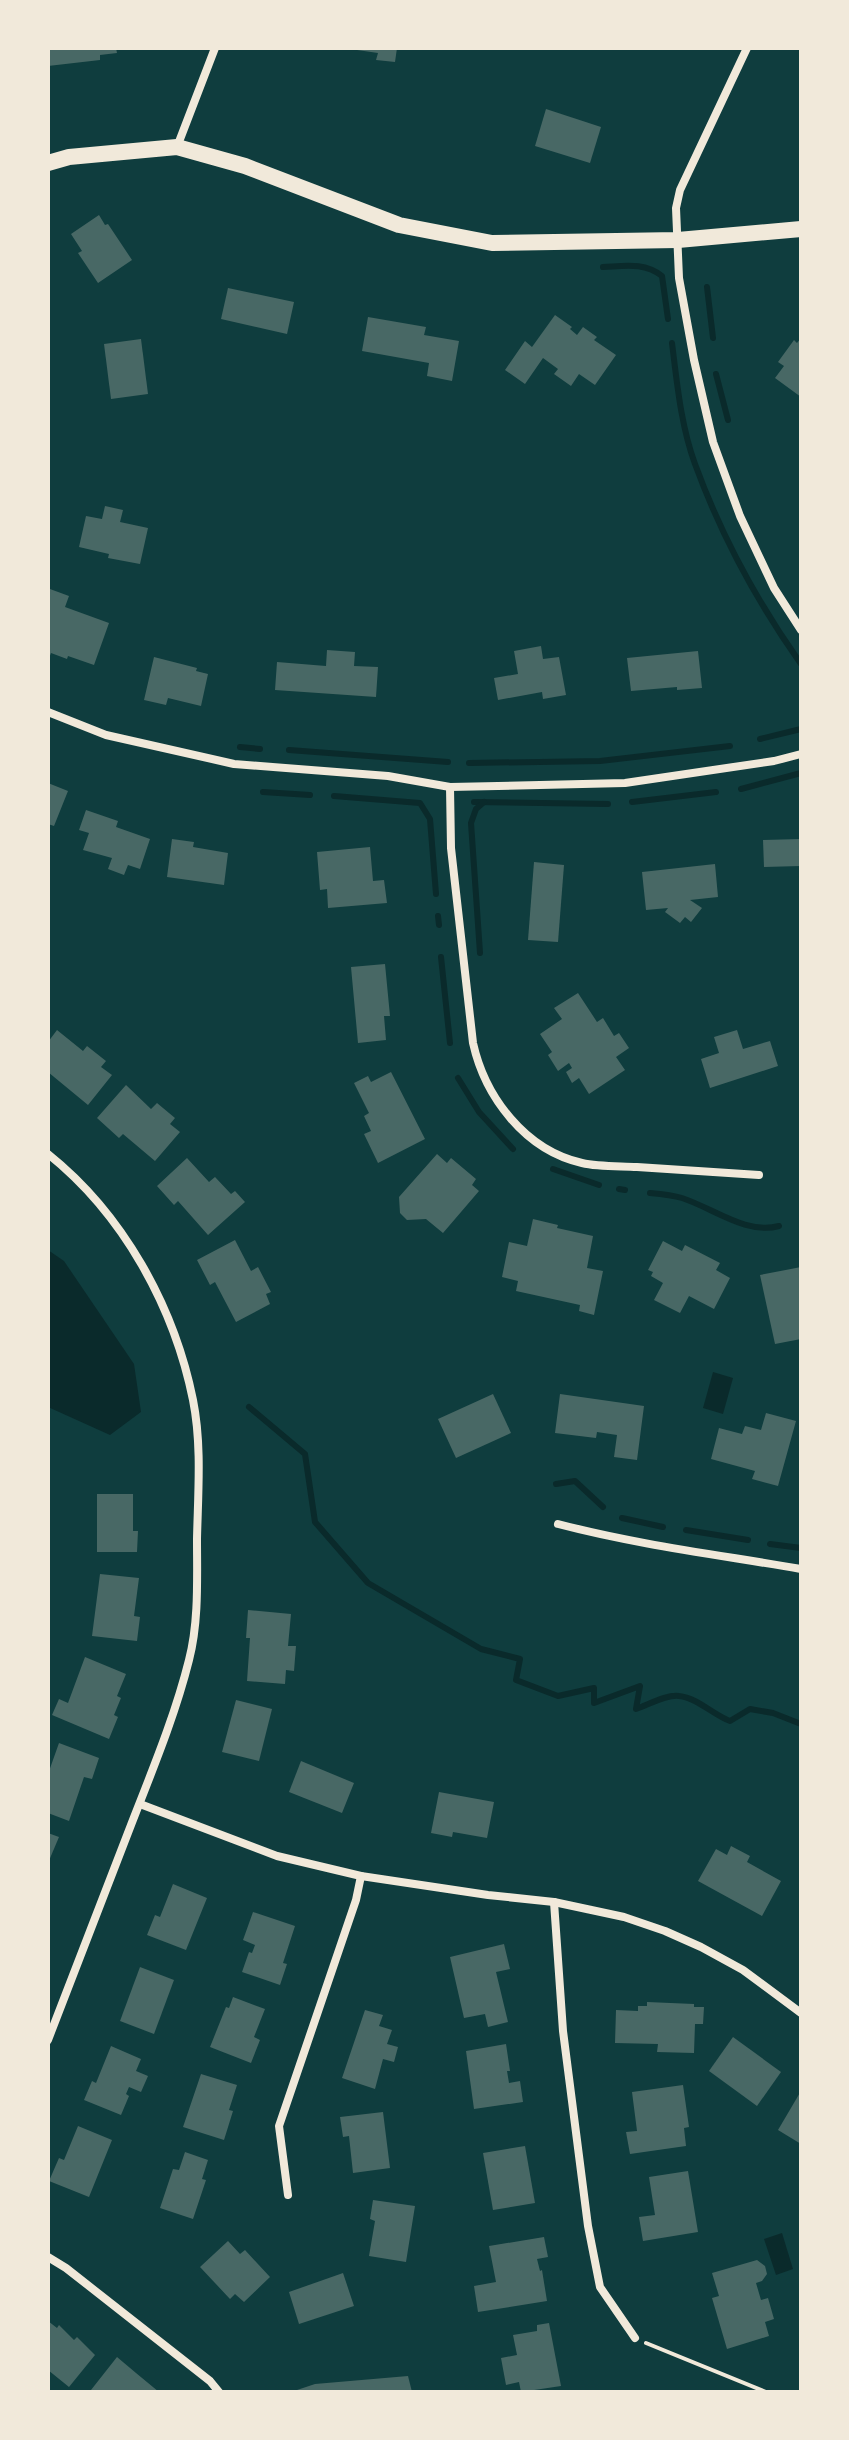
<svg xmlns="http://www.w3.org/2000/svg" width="849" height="2440" font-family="'Fira Sans',sans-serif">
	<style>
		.water { fill: #0a2a2b }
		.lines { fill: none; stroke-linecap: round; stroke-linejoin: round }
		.stream { stroke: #0a2a2b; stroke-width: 6 }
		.building { fill: #486865 }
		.path { stroke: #f1e9da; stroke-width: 4 }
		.minor { stroke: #f1e9da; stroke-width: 8 }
		.secondary { stroke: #f1e9da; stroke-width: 16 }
	</style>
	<rect width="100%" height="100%" fill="#0f3d3e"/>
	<g class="water">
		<polygon points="48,1250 64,1261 134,1364 141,1412 110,1435 48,1407"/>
		<polygon points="713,1372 733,1378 723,1414 703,1408"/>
		<polygon points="782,2233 793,2269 776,2275 764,2239"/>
	</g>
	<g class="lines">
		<g class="stream">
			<path d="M603,267C625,266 644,262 662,276L668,319"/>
			<polyline points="707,287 713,338"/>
			<path d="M672,343C677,383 681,426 695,464C721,535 757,602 801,664"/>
			<polyline points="716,374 728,420"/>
			<polyline points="760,739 801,729"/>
			<polyline points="240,747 260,749"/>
			<polyline points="289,750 448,762"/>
			<polyline points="469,763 600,761 730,746"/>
			<polyline points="741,789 801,773"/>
			<polyline points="263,792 310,795"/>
			<polyline points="334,796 420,803 430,819 436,894"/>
			<polyline points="474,802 608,804"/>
			<polyline points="632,802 716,792"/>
			<polyline points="438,916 439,925"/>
			<polyline points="480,953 471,823 476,809 484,802"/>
			<polyline points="441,957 450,1043"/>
			<polyline points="458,1078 479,1112 513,1149"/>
			<polyline points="553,1169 599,1185"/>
			<polyline points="619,1189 625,1190"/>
			<path d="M650,1193C661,1194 672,1195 682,1198C713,1208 746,1235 779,1226"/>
			<path d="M249,1407L305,1454L315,1522L368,1583L481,1649L520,1659L516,1680L558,1696L594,1688V1703L640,1686L636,1709C648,1705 667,1694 679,1696C698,1698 713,1715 730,1721L750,1709L773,1713L801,1724"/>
			<polyline points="556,1484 575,1481 603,1507"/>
			<polyline points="622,1518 663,1527"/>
			<polyline points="686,1530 748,1540"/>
			<polyline points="770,1544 801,1548"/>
		</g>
	</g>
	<g class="building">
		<polygon points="48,48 116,48 117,53 100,55 100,60 48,66"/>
		<polygon points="358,48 397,48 395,62 376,60 378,53 357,50"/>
		<polygon points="546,109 601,127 590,163 535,146"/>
		<polygon points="99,215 105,225 108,224 132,260 98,283 78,253 82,251 71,234"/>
		<polygon points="228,288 294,302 287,334 221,319"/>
		<polygon points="555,315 572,327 570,329 577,335 583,327 597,337 594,340 616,355 595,385 579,374 571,386 554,374 558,369 543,358 525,384 505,370 525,341 532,347"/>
		<polygon points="368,317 426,327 424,335 459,341 452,381 427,376 429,363 362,351"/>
		<polygon points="801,338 801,397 775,378 784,366 778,362 794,340 797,343"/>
		<polygon points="141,339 148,394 111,399 104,344"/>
		<polygon points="105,506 123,510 120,522 148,528 140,564 108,558 109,554 79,547 86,516 102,519"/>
		<polygon points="50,589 69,596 65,607 109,623 94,665 68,656 67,659 51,653 48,661 48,596"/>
		<polygon points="541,646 543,659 559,657 566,695 543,699 542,692 498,700 494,678 518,674 514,651"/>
		<polygon points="327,650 355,652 354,666 378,667 376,697 275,690 277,662 326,666"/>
		<polygon points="698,651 702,688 677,690 677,687 631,691 627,658"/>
		<polygon points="154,657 197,668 196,671 208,674 201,706 168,698 166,705 144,700"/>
		<polygon points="48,783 68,791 54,826 48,824"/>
		<polygon points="86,810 118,821 116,827 150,839 140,869 128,865 124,875 108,869 112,858 83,850 89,833 79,830"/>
		<polygon points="172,839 194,842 193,847 228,853 224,885 167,877"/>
		<polygon points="801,839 801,866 764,867 763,840"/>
		<polygon points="370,847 373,881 384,880 387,903 328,908 327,889 320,890 317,852"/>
		<polygon points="534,862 564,865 558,942 528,940"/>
		<polygon points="715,864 718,897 690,900 702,908 691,922 685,917 680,923 665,912 668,908 646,910 642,872"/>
		<polygon points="385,964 390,1016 384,1016 386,1040 358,1043 351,967"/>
		<polygon points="578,993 597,1022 603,1018 614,1036 619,1033 629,1048 616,1057 625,1070 589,1094 579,1078 572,1083 566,1072 572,1068 569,1063 558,1071 548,1055 552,1052 540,1034 562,1019 554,1008"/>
		<polygon points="57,1030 83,1051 87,1046 106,1061 101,1067 112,1075 88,1105 48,1072 48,1042"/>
		<polygon points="737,1030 743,1049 770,1041 778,1066 710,1088 701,1059 719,1053 714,1037"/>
		<polygon points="391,1072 425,1139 378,1163 364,1134 371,1131 364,1116 369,1113 354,1083 368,1076 371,1082"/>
		<polygon points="126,1085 151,1109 157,1103 175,1118 170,1124 180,1132 155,1161 123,1134 119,1138 97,1118"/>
		<polygon points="437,1154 447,1163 451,1158 476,1179 472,1185 479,1191 443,1233 426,1219 407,1220 400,1213 399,1197"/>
		<polygon points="187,1158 209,1182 215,1177 231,1194 235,1191 245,1202 208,1235 178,1201 174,1205 157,1186"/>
		<polygon points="533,1219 558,1225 557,1228 593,1236 587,1268 603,1271 594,1315 579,1311 580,1305 516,1291 518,1281 502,1277 509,1242 527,1246"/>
		<polygon points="235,1240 251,1271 258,1267 271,1292 266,1294 270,1304 236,1322 215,1282 210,1285 197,1260"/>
		<polygon points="663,1241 682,1251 685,1245 720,1263 716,1270 730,1278 714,1309 689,1296 680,1313 654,1300 663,1283 651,1276 653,1272 648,1270"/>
		<polygon points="801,1267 801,1339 775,1344 760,1275"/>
		<polygon points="493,1394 511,1433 456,1458 438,1419"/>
		<polygon points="560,1394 644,1406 637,1460 614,1457 617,1435 597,1432 596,1438 555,1433"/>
		<polygon points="766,1413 796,1421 778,1486 752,1479 755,1471 711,1459 719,1428 742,1434 745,1426 761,1430"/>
		<polygon points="97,1494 133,1494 133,1531 138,1531 137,1552 97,1552"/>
		<polygon points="100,1574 139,1578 134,1616 140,1617 137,1641 92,1636"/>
		<polygon points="248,1610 291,1614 288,1646 296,1646 294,1671 286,1670 285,1684 247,1681 250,1638 246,1638"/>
		<polygon points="85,1657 126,1674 117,1696 121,1698 114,1715 118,1717 109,1739 52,1715 59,1699 68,1703"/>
		<polygon points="236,1700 272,1709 259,1761 222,1752"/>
		<polygon points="59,1743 99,1758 92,1779 84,1777 69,1821 48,1813 48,1774"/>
		<polygon points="301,1761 354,1783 342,1813 289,1792"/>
		<polygon points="439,1792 494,1802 487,1838 453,1832 452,1837 431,1833"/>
		<polygon points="48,1833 59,1837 48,1863"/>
		<polygon points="731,1846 750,1856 747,1862 781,1881 762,1916 698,1881 716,1849 727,1855"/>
		<polygon points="173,1884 207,1898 186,1950 147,1935 155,1915 160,1917"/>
		<polygon points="253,1912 295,1926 283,1963 287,1964 280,1985 242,1972 249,1952 252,1953 255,1945 243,1940"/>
		<polygon points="504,1944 510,1969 496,1972 508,2022 488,2027 485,2014 464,2018 450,1957"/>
		<polygon points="140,1967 174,1980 154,2034 120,2021"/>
		<polygon points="233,1997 265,2009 254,2037 260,2040 251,2063 210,2047 226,2007 229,2008"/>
		<polygon points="647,2002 694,2004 694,2007 704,2007 703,2024 695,2024 694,2053 657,2052 658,2044 615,2043 616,2010 638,2011 638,2006 647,2006"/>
		<polygon points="365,2010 383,2015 379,2026 392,2030 387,2044 398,2047 394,2062 383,2059 375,2089 342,2078"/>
		<polygon points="733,2037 781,2072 757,2106 709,2071"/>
		<polygon points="506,2044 510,2071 507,2071 509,2083 520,2081 523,2102 474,2109 466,2051"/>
		<polygon points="111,2046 141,2059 136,2071 148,2076 141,2092 129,2087 126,2094 129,2096 121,2115 84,2100 92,2081 96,2083"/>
		<polygon points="201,2074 237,2085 229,2110 233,2111 224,2140 183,2127"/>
		<polygon points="683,2085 689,2127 684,2128 686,2146 630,2154 626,2132 637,2131 632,2092"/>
		<polygon points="801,2091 801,2144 778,2130"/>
		<polygon points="383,2112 390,2168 353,2173 349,2136 343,2137 340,2117"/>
		<polygon points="78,2126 112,2140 89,2197 49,2181 59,2158 64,2160"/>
		<polygon points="525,2146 535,2203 493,2210 483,2153"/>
		<polygon points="185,2152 208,2160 202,2179 206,2180 193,2219 160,2208 173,2169 179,2170"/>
		<polygon points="688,2171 698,2232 643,2241 639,2217 655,2215 649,2177"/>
		<polygon points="373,2200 415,2206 406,2262 369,2256 375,2221 370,2219"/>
		<polygon points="544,2237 548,2257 537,2259 540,2271 542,2270 547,2301 478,2312 474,2286 496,2282 489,2246"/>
		<polygon points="228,2241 240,2254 245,2250 270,2277 244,2302 235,2294 230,2299 200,2267"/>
		<polygon points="757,2260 765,2266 767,2274 762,2281 756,2283 761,2300 768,2298 774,2319 765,2322 769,2336 727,2349 712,2298 719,2296 712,2273"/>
		<polygon points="343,2273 354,2306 299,2324 289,2292"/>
		<polygon points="48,2321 57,2328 59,2325 74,2340 77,2337 95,2355 69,2387 48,2370"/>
		<polygon points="549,2323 561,2386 521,2392 519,2382 506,2385 501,2358 517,2355 513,2335 537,2331 537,2325"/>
		<polygon points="117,2357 136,2373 159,2392 93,2392 91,2390"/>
		<polygon points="408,2376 412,2392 294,2391 315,2384"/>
	</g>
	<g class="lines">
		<polyline class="path" points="646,2343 766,2392"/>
		<g class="minor">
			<polyline points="747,48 680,190 676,208 679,278 694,360 713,442 740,516 774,588 801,630"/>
			<polyline points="177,147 215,48"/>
			<polyline points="48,712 106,735 234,764 388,776 450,787 625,783 774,761 801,754"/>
			<path d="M450,787L451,848L473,1043C485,1097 525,1150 582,1163C599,1167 619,1166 637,1167C678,1170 719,1172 759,1175"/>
			<path d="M48,1154C123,1214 174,1306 193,1400C202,1445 198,1493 197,1539C197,1578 199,1622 189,1660C175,1716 152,1771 131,1825C103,1897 76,1968 48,2040"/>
			<path d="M558,1524C638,1545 720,1555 801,1569"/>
			<polyline points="140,1804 277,1856 361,1876 488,1895 554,1902 624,1917 665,1931 701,1947 743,1970 801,2013"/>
			<polyline points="554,1902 563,2031 588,2226 600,2287 635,2338"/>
			<polyline points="288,2195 279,2126 356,1900 361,1876"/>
			<polyline points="48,2257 66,2268 210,2381 219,2392"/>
		</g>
		<polyline class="secondary" points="48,163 69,157 177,147 245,166 399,225 492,243 678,240 801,229"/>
	</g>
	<rect width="849" height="2440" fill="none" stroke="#f1e9da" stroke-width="100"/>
</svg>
